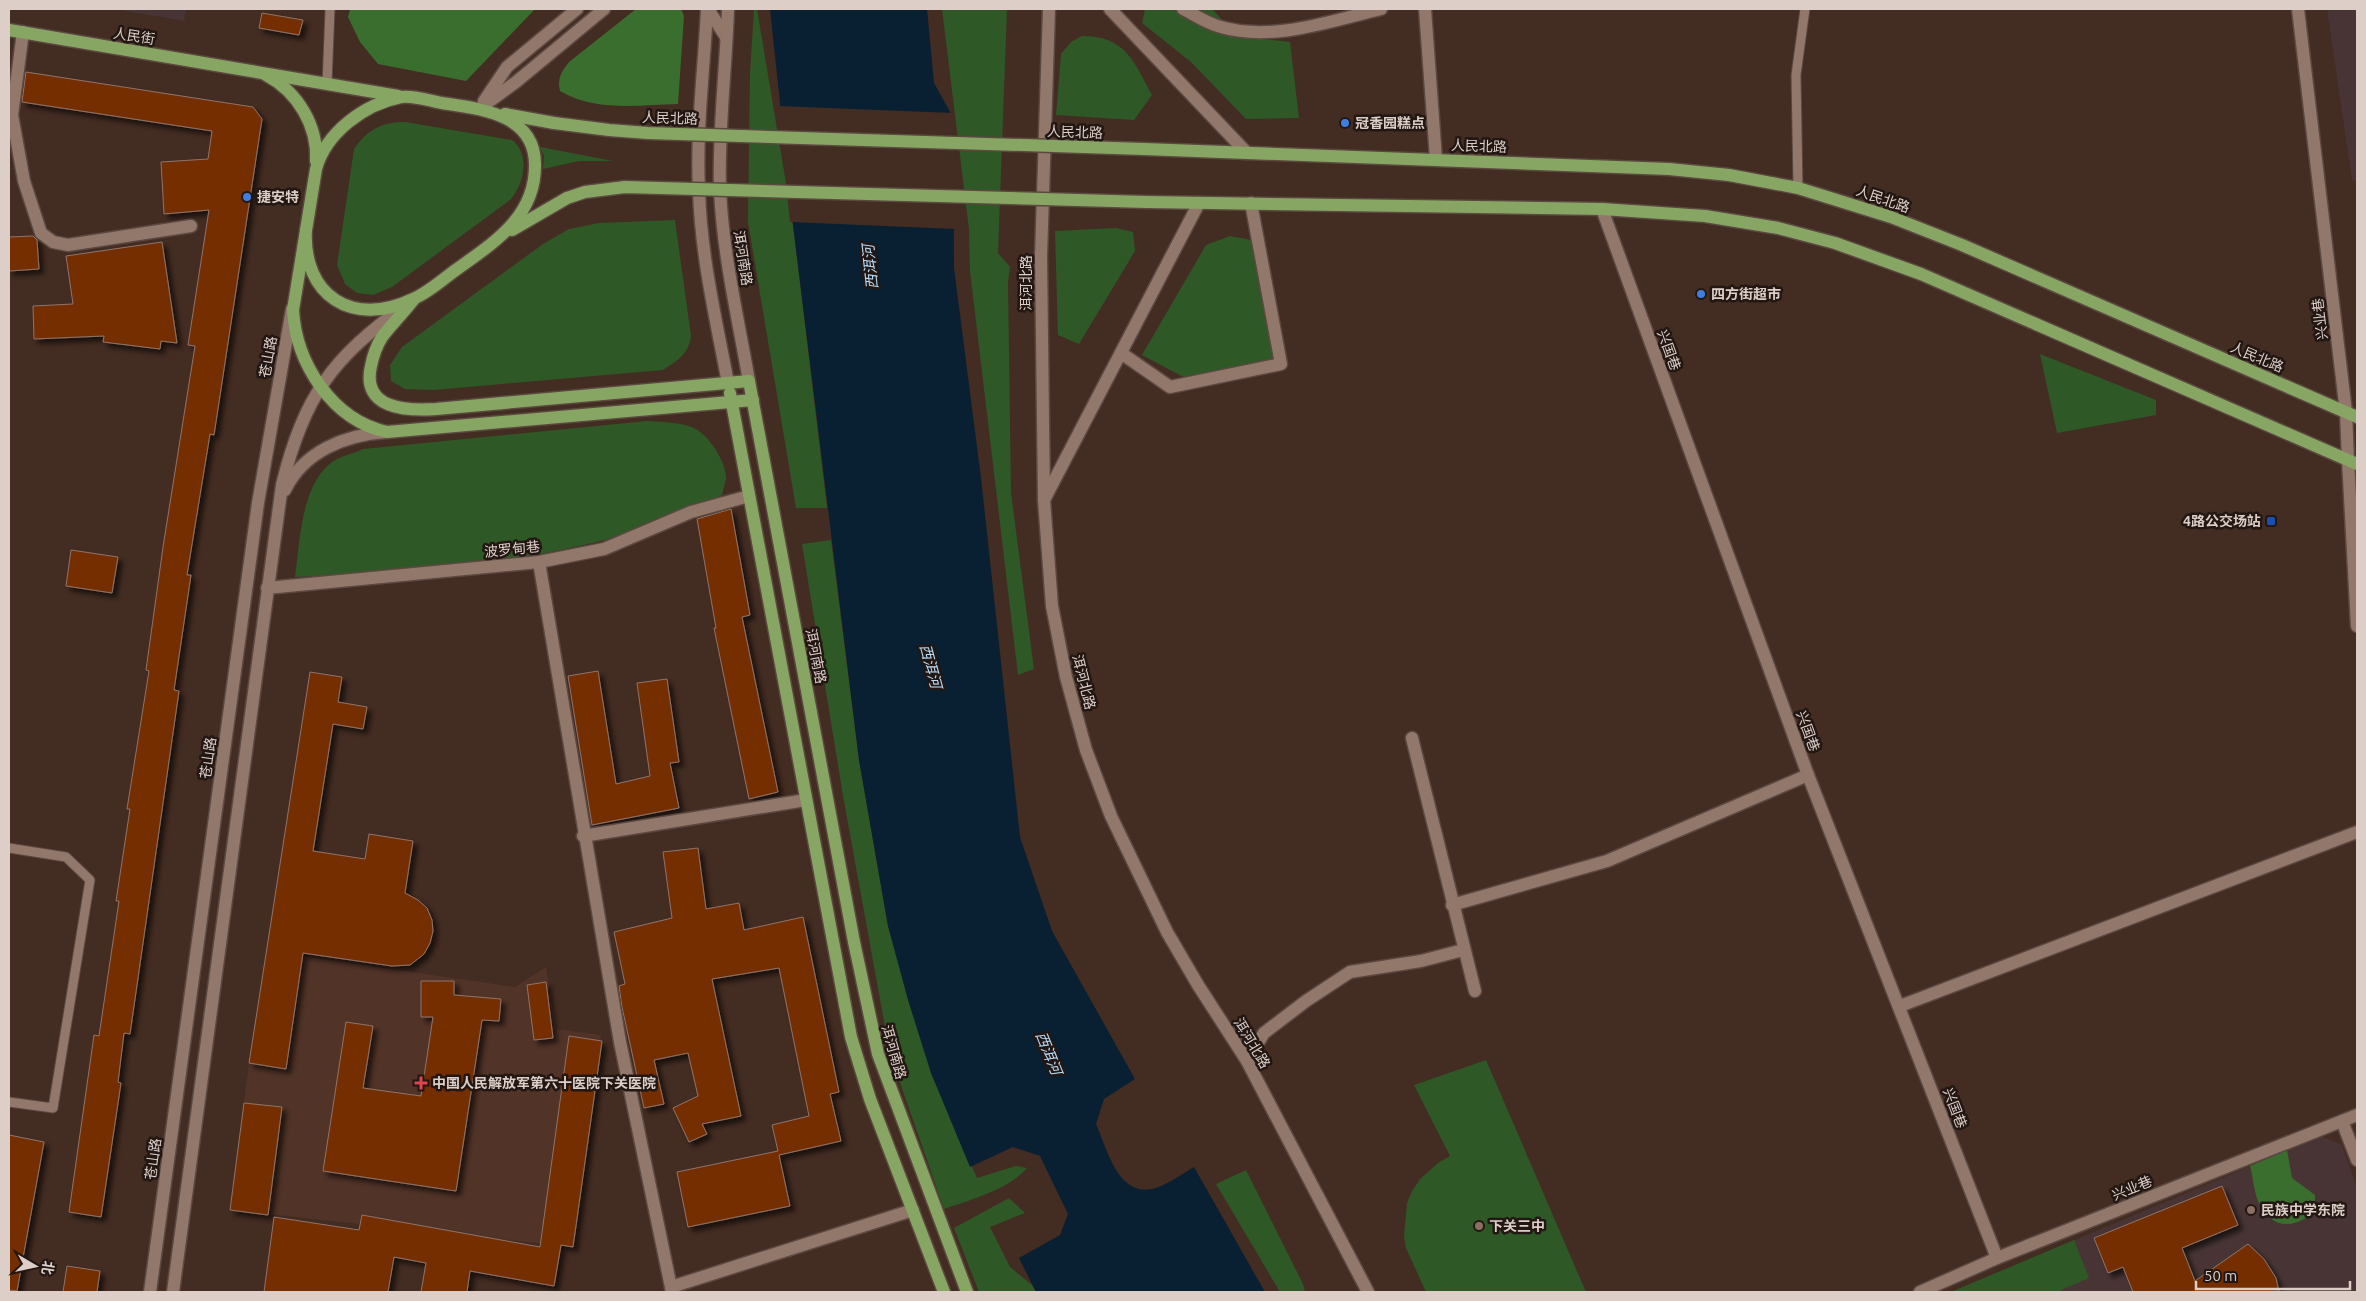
<svg xmlns="http://www.w3.org/2000/svg" width="2366" height="1301" font-family="Ubuntu,'Noto Sans SC',sans-serif">
	<style>
		.built { fill: #513327 }
		.education { fill: #483434 }
		.green { fill: #2f5827 }
		.forest { fill: #3a6e2f }
		.water { fill: #082031 }
		.pier { fill: #432c22 }
		.building { fill: #752f06; stroke: #8f7469; filter: url(#shadow) }
		.lines { fill: none; stroke-linecap: round; stroke-linejoin: round }
		.service-casing { stroke: #5b4840; stroke-width: 11 }
		.minor-casing { stroke: #5b4840; stroke-width: 15 }
		.tertiary-casing { stroke: #5b4840; stroke-width: 15 }
		.secondary-casing { stroke: #5b4840; stroke-width: 15 }
		.primary-casing { stroke: #5b4840; stroke-width: 15 }
		.service { stroke: #92776b; stroke-width: 9 }
		.minor { stroke: #92776b; stroke-width: 12 }
		.tertiary { stroke: #92776b; stroke-width: 12 }
		.secondary { stroke: #92776b; stroke-width: 12 }
		.primary { stroke: #88a663; stroke-width: 12 }
		.primary-bridge-casing { stroke: #5b4840; stroke-width: 15; stroke-linecap: butt }
		.primary-bridge { stroke: #88a663; stroke-width: 12 }
		.shop-dot { fill: #3f7fe0; stroke: #221713; stroke-width: 2 }
		.transit-dot { fill: #1a4fb4; stroke: #221713; stroke-width: 2 }
		.health-dot { fill: #e0444e; stroke: #221713; stroke-width: 2 }
		.education-dot { fill: #8d6e63; stroke: #221713; stroke-width: 2 }
		.labels { text-anchor: middle; dominant-baseline: central; stroke-width: 5; stroke-linejoin: round; paint-order: stroke }
		.street-label { font-size: 14px; fill: #ddcec8; stroke: #221713 }
		.poi-label { font-size: 14px; font-weight: bold; fill: #ddcec8; stroke: #221713; text-anchor: start }
		.water-label { font-size: 15px; font-style: italic; fill: #b7dcf9; stroke: #221713 }
	</style>
	<defs>
		<filter id="shadow"><feDropShadow dx="4.5" dy="4.5" stdDeviation="2.5" flood-color="#0009"/></filter>
	</defs>
	<rect width="100%" height="100%" fill="#432c22"/>
	<polygon class="built" points="266,951 515,987 546,967 556,1029 601,1035 573,1247 230,1210 249,1063"/>
	<g class="education">
		<polygon points="115,9 186,9 184,21"/>
		<polygon points="2327,9 2357,9 2357,182 2352,180"/>
		<polygon points="2322,1136 2342,1145 2357,1188 2357,1292 1951,1292"/>
	</g>
	<g class="green">
		<polygon points="754,9 757,9 793,225 827,508 796,508 748,222 750,73"/>
		<polygon points="942,9 1007,9 998,253 1010,267 1008,282 1011,493 1034,669 1018,675 970,271 969,229"/>
		<polygon points="1145,9 1212,9 1237,36 1290,42 1299,118 1246,119 1191,62 1142,23"/>
		<path d="M1082,36C1126,36 1134,62 1152,95L1134,120L1056,115L1061,54L1071,42Z"/>
		<path d="M405,122L512,140C531,155 524,184 510,200L392,287L373,295L357,293L345,284L337,265L354,149C366,130 384,121 405,122Z"/>
		<polygon points="540,147 613,161 579,161 543,169 544,156"/>
		<path d="M675,220L691,336C689,354 677,361 663,370L434,390L405,389L391,381L390,365L402,347L543,244L569,229L599,223Z"/>
		<polygon points="1116,228 1133,232 1135,251 1079,344 1058,335 1055,231"/>
		<polygon points="1230,236 1251,240 1277,361 1189,380 1142,355 1206,245"/>
		<polygon points="2040,354 2156,400 2156,415 2057,433"/>
		<path d="M647,421C663,422 680,422 694,428C709,435 727,463 726,479C725,484 723,490 722,495C599,561 432,571 295,577C300,541 301,479 337,459C345,455 355,453 363,449Z"/>
		<path d="M831,540L859,760L888,926L931,1073L977,1178L1016,1166L1027,1168C1010,1189 970,1200 944,1209L890,1054L843,796L802,544Z"/>
		<polygon points="1486,1060 1586,1292 1426,1292 1406,1248 1404,1237 1407,1203 1412,1191 1420,1179 1438,1163 1450,1156 1414,1085"/>
		<polygon points="1246,1170 1303,1284 1305,1292 1280,1292 1216,1184"/>
		<polygon points="1009,1198 1025,1213 990,1227 1010,1267 1032,1285 1036,1292 979,1292 954,1228"/>
		<polygon points="2074,1240 2089,1278 2057,1292 1951,1292"/>
	</g>
	<g class="forest">
		<polygon points="350,9 535,9 466,81 378,64 360,42 348,17"/>
		<path d="M636,9H681L684,16L678,104C639,105 595,112 560,91C557,79 561,72 569,62Z"/>
		<path d="M2287,1150L2292,1178L2315,1195V1212C2293,1229 2271,1230 2258,1201C2254,1191 2253,1177 2250,1166Z"/>
	</g>
	<path class="water" d="M770,9H927L934,83L953,117L954,268L981,478L1020,837L1052,931L1135,1079L1104,1099L1096,1124C1107,1148 1117,1196 1152,1189C1166,1186 1182,1174 1194,1167L1265,1292H1036L1019,1258L1060,1235L1068,1214L1040,1156L1013,1147L970,1167L931,1073L908,1000L888,926L859,760L793,225Z"/>
	<polygon class="pier" points="778,106 954,113 955,117 956,229 790,222"/>
	<g class="building">
		<polygon points="262,13 303,20 299,35 259,28"/>
		<polygon points="26,72 253,107 262,119 214,435 210,434 187,575 191,575 174,690 179,691 130,1034 124,1033 118,1082 121,1083 101,1217 69,1212 94,1035 99,1036 119,901 116,901 130,809 127,809 149,671 146,670 163,547 195,346 188,345 209,210 164,214 161,162 208,159 212,131 22,102"/>
		<polygon points="33,236 37,240 39,269 9,271 9,237"/>
		<polygon points="162,242 177,343 161,341 160,349 103,342 104,336 34,339 33,306 73,304 66,256"/>
		<polygon points="731,509 750,615 742,617 778,792 749,799 714,628 716,628 697,519"/>
		<polygon points="71,550 118,557 112,593 66,586"/>
		<polygon points="598,671 616,784 650,776 637,683 667,679 679,762 670,763 679,808 592,825 568,676"/>
		<polygon points="310,672 342,677 338,702 367,707 363,729 333,724 313,851 365,859 369,834 413,841 405,893 418,900 427,908 432,920 433,931 430,943 424,954 410,965 392,966 303,953 286,1069 249,1063"/>
		<polygon points="698,848 706,909 739,903 744,930 803,917 839,1092 830,1094 841,1141 779,1155 790,1206 688,1227 677,1172 778,1151 772,1125 809,1116 779,968 712,979 741,1116 702,1124 707,1134 689,1142 673,1108 698,1096 688,1053 654,1060 664,1104 644,1108 622,1007 619,986 625,984 614,932 672,918 663,852"/>
		<polygon points="421,981 454,981 454,995 501,999 499,1021 482,1020 456,1191 323,1171 346,1022 373,1026 363,1088 421,1096 433,1017 421,1017"/>
		<polygon points="546,982 553,1038 534,1040 527,985"/>
		<polygon points="569,1036 602,1041 573,1247 561,1245 554,1286 470,1271 467,1292 421,1292 426,1263 394,1257 388,1292 264,1292 274,1217 359,1230 362,1215 540,1247"/>
		<polygon points="244,1103 282,1107 268,1215 230,1210"/>
		<polygon points="9,1135 44,1142 17,1291 9,1290"/>
		<polygon points="2222,1186 2238,1225 2182,1248 2195,1281 2248,1244 2264,1259 2276,1278 2279,1292 2133,1292 2123,1267 2108,1273 2094,1238"/>
		<polygon points="67,1266 100,1271 97,1292 63,1292"/>
	</g>
	<g class="lines">
		<g class="service-casing">
			<g id="service">
				<polyline points="327,84 330,9"/>
				<polyline points="1798,188 1796,75 1805,9"/>
				<polyline points="9,848 66,857 90,880 53,1108 9,1102"/>
			</g>
		</g>
		<g class="minor-casing">
			<g id="minor">
				<polyline points="1110,9 1247,153"/>
				<path d="M1183,9C1195,15 1208,24 1221,27C1273,42 1331,21 1381,9"/>
				<polyline points="1425,9 1436,159"/>
				<polyline points="23,32 12,115 24,181 41,233 53,242 68,245 191,226"/>
				<polyline points="1199,203 1044,500 1052,606 1066,677 1086,750 1111,816 1167,932 1198,985 1247,1061 1368,1292"/>
				<polyline points="1602,209 1808,775 1997,1258"/>
				<polyline points="1121,353 1170,387 1281,364 1251,203"/>
				<polyline points="2348,460 2357,626"/>
				<polyline points="267,588 539,562 604,549 691,512 749,496"/>
				<polyline points="1412,738 1475,991"/>
				<polyline points="583,836 806,800"/>
				<polyline points="1452,905 1607,861 1808,775"/>
				<polyline points="1900,1006 2357,832"/>
				<polyline points="1247,1061 1264,1033 1306,1001 1350,972 1421,961 1463,950"/>
				<polyline points="2342,1121 2357,1160"/>
				<polyline points="671,1287 913,1210"/>
				<polyline points="1920,1292 1997,1258 2357,1115"/>
			</g>
		</g>
		<g class="tertiary-casing">
			<g id="tertiary">
				<polyline points="2298,9 2346,412 2348,460"/>
				<polyline points="1044,500 1041,256 1049,9"/>
				<polyline points="539,562 620,1042 672,1292"/>
			</g>
		</g>
		<g class="secondary-casing">
			<g id="secondary">
				<path d="M707,9C704,70 696,130 699,191C701,256 716,320 728,383"/>
				<polyline points="708,9 726,37"/>
				<path d="M728,9C726,69 718,130 720,190C723,255 738,318 749,381"/>
				<polyline points="484,101 507,67 577,9"/>
				<polyline points="479,109 516,82 604,9"/>
				<path d="M285,490C304,451 345,435 386,432"/>
				<polyline points="150,1292 258,503 292,309"/>
				<path d="M173,1292L282,485C304,396 332,358 406,305"/>
			</g>
		</g>
		<g class="primary-casing">
			<g id="primary">
				<polyline points="9,30 398,96"/>
				<path d="M266,75C298,92 318,126 316,161"/>
				<polyline points="505,114 554,123"/>
				<polyline points="1144,149 1669,169 1729,175 1798,188 1891,217 1962,245 2357,417"/>
				<polyline points="1147,202 1602,209 1705,216 1778,228 1835,243 1921,274 2357,464"/>
				<path d="M306,229C302,296 353,328 413,299C430,292 445,277 460,267C496,241 535,216 535,166C536,114 481,109 442,103C430,101 414,95 401,97C365,104 326,132 316,169L293,310C296,363 332,420 387,432L753,400"/>
				<polyline points="512,230 567,198"/>
				<path d="M414,299C404,312 392,324 382,337C377,345 373,356 371,366C361,409 406,411 436,409L749,381L854,942L878,1054L967,1292"/>
				<polyline points="730,393 851,1037 870,1099 944,1292"/>
			</g>
		</g>
		<use href="#service" class="service"/>
		<use href="#minor" class="minor"/>
		<use href="#tertiary" class="tertiary"/>
		<use href="#secondary" class="secondary"/>
		<use href="#primary" class="primary"/>
		<g class="primary-bridge-casing">
			<g id="primary-bridge">
				<polyline points="554,123 609,130 648,133 1144,149"/>
				<polyline points="567,198 585,192 625,187 1147,202"/>
			</g>
		</g>
		<use href="#primary-bridge" class="primary-bridge"/>
	</g>
	<g class="shop-dot">
		<circle cx="1345" cy="123" r="5"/>
		<circle cx="247" cy="197" r="5"/>
		<circle cx="1701" cy="294" r="5"/>
	</g>
	<rect class="transit-dot" x="2266" y="516" width="10" height="10" rx="2.5"/>
	<path class="health-dot" d="M418.5 1075.5h5v5h5v5h-5v5h-5v-5h-5v-5h5z"/>
	<g class="education-dot">
		<circle cx="2251" cy="1210" r="5"/>
		<circle cx="1479" cy="1226" r="5"/>
	</g>
	<g class="labels">
		<g class="street-label">
			<text transform="translate(134 36) rotate(9)">人民街</text>
			<text transform="translate(670 118) rotate(2)">人民北路</text>
			<text transform="translate(1075 132) rotate(2)">人民北路</text>
			<text transform="translate(1479 146) rotate(2)">人民北路</text>
			<text transform="translate(1883 199) rotate(19)">人民北路</text>
			<text transform="translate(743 258) rotate(81)">洱河南路</text>
			<text transform="translate(1026 283) rotate(-90)">洱河北路</text>
			<text transform="translate(2320 319) rotate(-97)">兴业巷</text>
			<text transform="translate(1669 350) rotate(70)">兴国巷</text>
			<text transform="translate(268 357) rotate(-80)">苍山路</text>
			<text transform="translate(2257 357) rotate(23)">人民北路</text>
			<text transform="translate(512 549) rotate(-6)">波罗甸巷</text>
			<text transform="translate(816 656) rotate(79)">洱河南路</text>
			<text transform="translate(1084 682) rotate(76)">洱河北路</text>
			<text transform="translate(1808 731) rotate(70)">兴国巷</text>
			<text transform="translate(208 758) rotate(-82)">苍山路</text>
			<text transform="translate(1252 1043) rotate(59)">洱河北路</text>
			<text transform="translate(894 1052) rotate(74)">洱河南路</text>
			<text transform="translate(1955 1108) rotate(69)">兴国巷</text>
			<text transform="translate(153 1159) rotate(-82)">苍山路</text>
			<text transform="translate(2132 1188) rotate(-22)">兴业巷</text>
		</g>
		<g class="poi-label">
			<text x="1355" y="123">冠香园糕点</text>
			<text x="257" y="197">捷安特</text>
			<text x="1711" y="294">四方街超市</text>
			<text x="2261" y="521" text-anchor="end">4路公交场站</text>
			<text x="432" y="1083">中国人民解放军第六十医院下关医院</text>
			<text x="2261" y="1210">民族中学东院</text>
			<text x="1489" y="1226">下关三中</text>
		</g>
		<g class="water-label">
			<text transform="translate(870 267) rotate(-96)">西洱河</text>
			<text transform="translate(931 666) rotate(75)">西洱河</text>
			<text transform="translate(1049 1053) rotate(68)">西洱河</text>
		</g>
	</g>
	<rect width="2366" height="1301" fill="none" stroke="#ddcec8" stroke-width="20"/>
	<g transform="translate(35 1266) rotate(99)" stroke="#221713" stroke-width="4" paint-order="stroke">
	<path d="M0-4L9 19L0 12L-9 19Z" fill="#ddcec8"/>
	<text y="-8" font-size="14" font-weight="bold" text-anchor="middle" fill="#ddcec8">北</text>
	</g>
	<path d="M2196 1281v8h154v-8" fill="none" stroke="#ddcec8" stroke-width="2.5"/>
	<text x="2204" y="1281" font-size="15" fill="#ddcec8" stroke="#221713" stroke-width="4" paint-order="stroke">50 m</text>
</svg>
